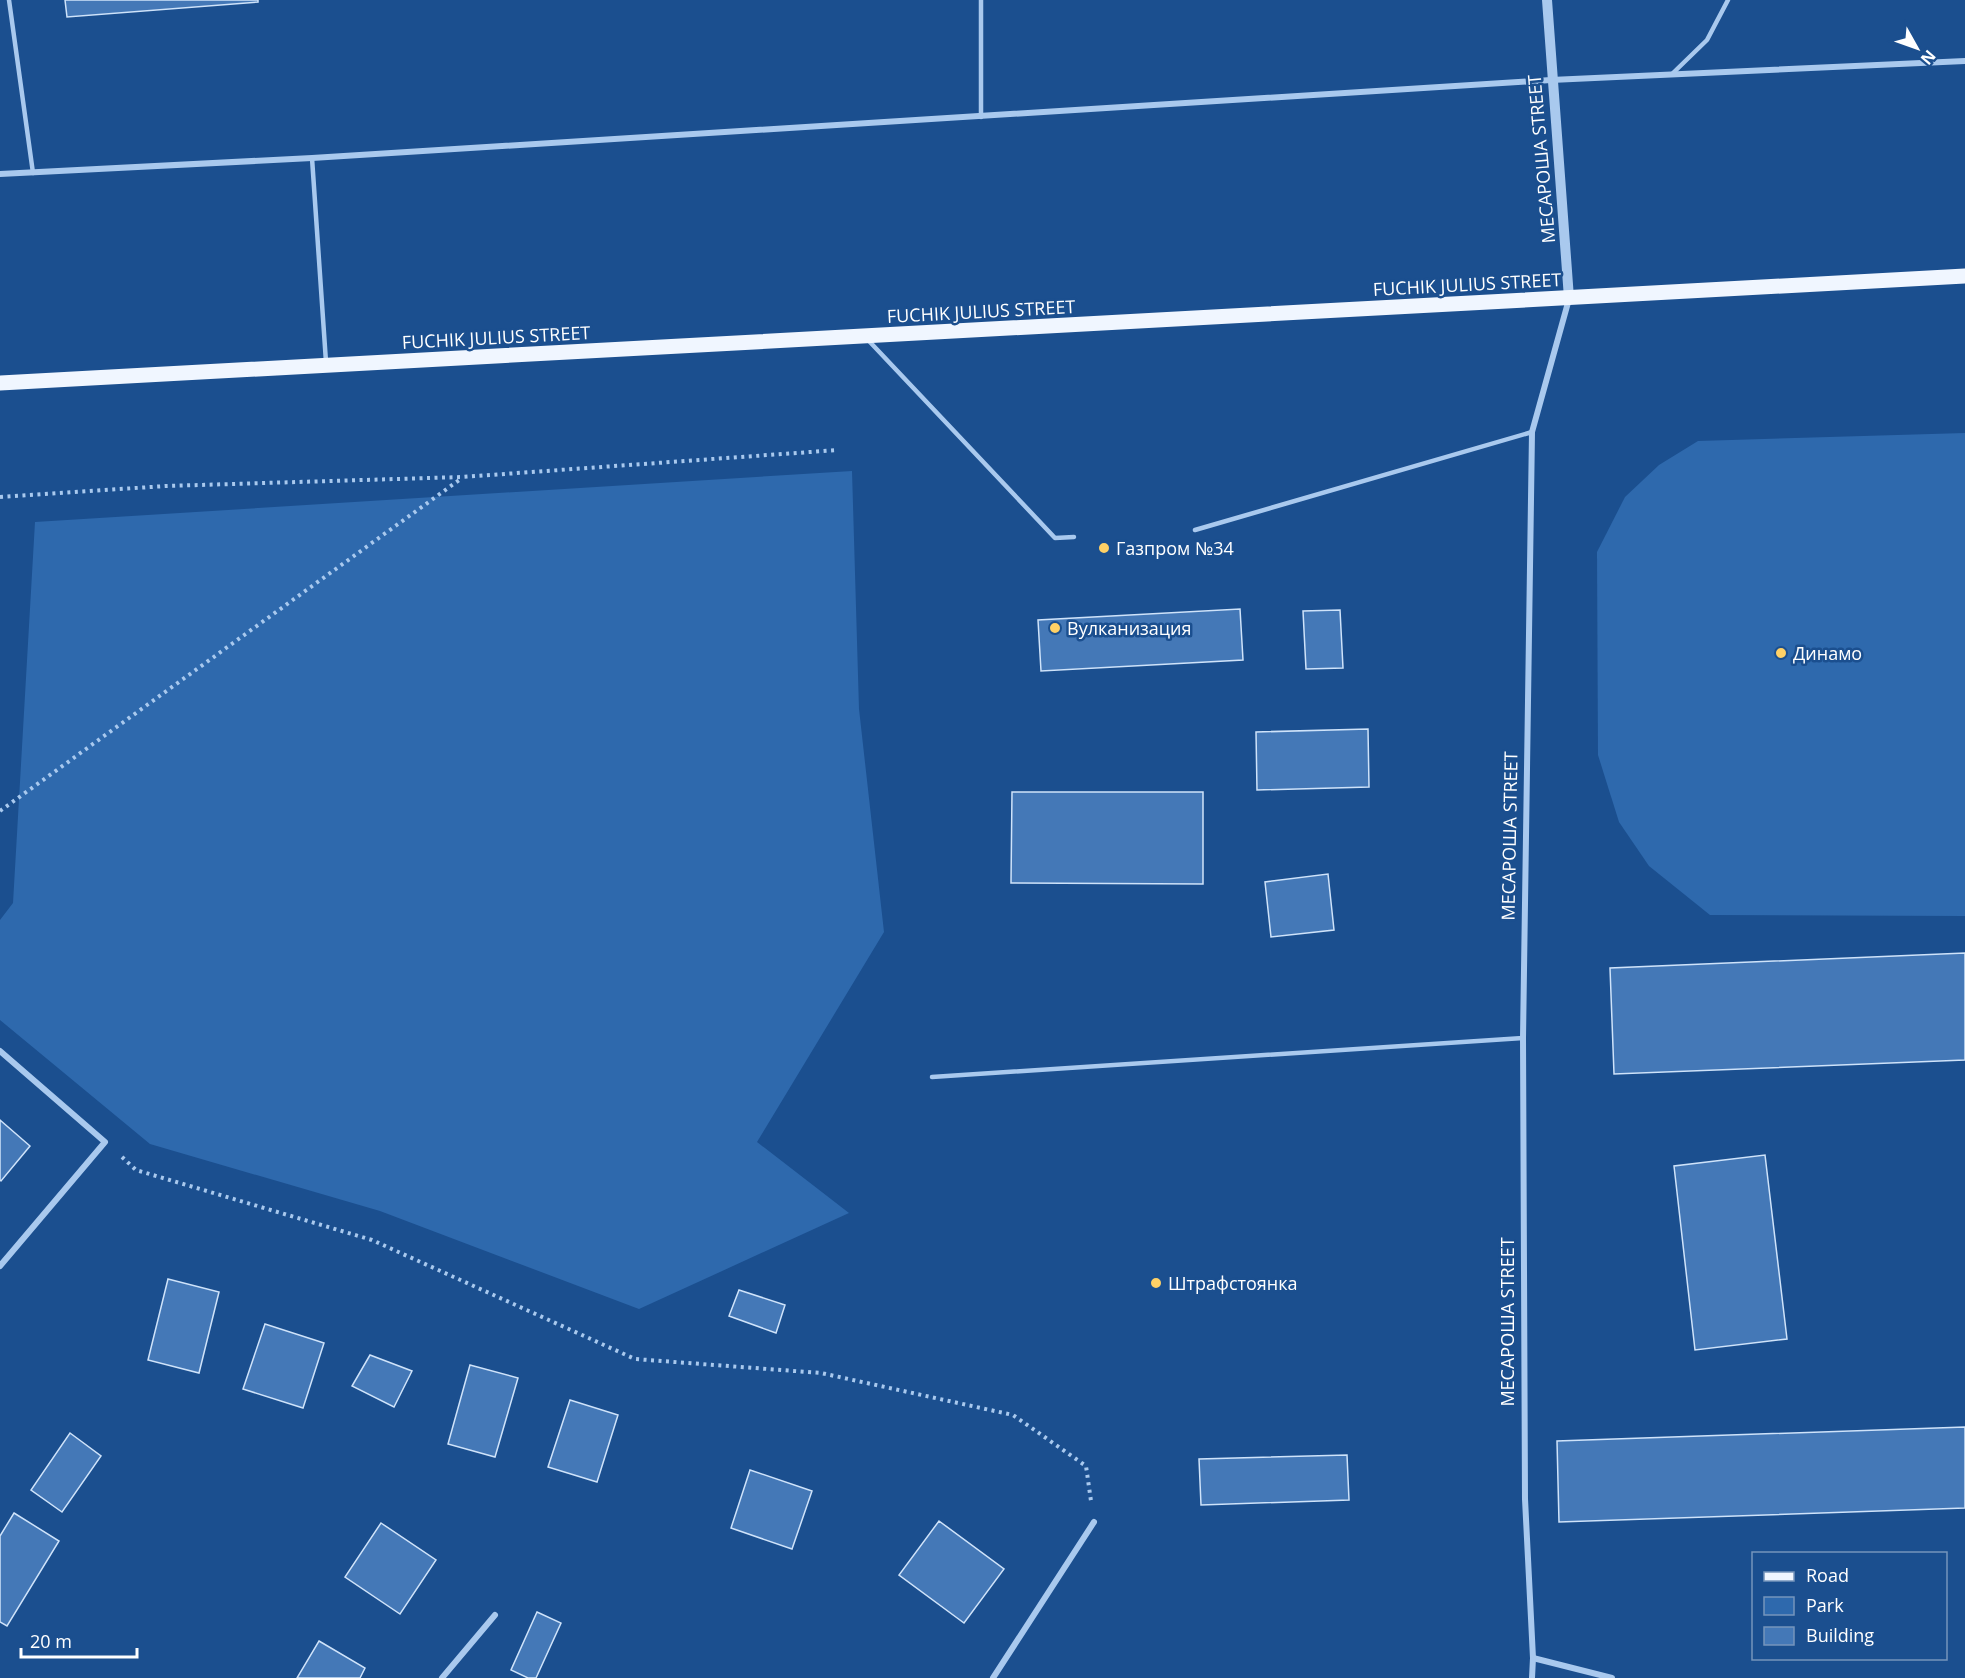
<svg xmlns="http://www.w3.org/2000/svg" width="1965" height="1678" font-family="'Open Sans',sans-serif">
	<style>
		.green { fill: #2e69ad }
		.building { fill: #4478b7; stroke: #cfe3fa; stroke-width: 1.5 }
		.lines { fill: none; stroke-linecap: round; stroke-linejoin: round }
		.path { stroke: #a9c9ee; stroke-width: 4; stroke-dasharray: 3 4.5; stroke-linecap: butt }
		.service { stroke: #a9c9ee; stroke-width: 4.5 }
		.minor { stroke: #a9c9ee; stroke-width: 6 }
		.tertiary { stroke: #a9c9ee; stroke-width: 10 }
		.primary { stroke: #f0f6ff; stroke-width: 15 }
		.poi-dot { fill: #ffd166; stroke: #1b4f8f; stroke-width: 2 }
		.labels { text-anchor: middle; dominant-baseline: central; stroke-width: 5; stroke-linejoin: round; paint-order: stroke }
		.street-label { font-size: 18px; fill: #fff; stroke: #1b4f8f }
		.poi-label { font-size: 18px; fill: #fff; stroke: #1b4f8f; text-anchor: start }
	</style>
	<rect width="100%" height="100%" fill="#1b4f8f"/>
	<g class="green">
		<polygon points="1965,433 1965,916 1710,915 1649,866 1619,822 1598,755 1597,552 1625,497 1659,465 1698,441"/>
		<polygon points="852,471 859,709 884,932 757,1142 849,1213 639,1309 380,1211 150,1144 0,1020 0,920 13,903 35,522"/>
	</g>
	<g class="building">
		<polygon points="65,0 258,0 258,2 67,17"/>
		<polygon points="1240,609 1243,660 1041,671 1038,620"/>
		<polygon points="1340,610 1343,668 1306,669 1303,611"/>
		<polygon points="1368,729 1369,787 1257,790 1256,732"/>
		<polygon points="1012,792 1203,792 1203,884 1011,883"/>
		<polygon points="1328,874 1334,930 1271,937 1265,882"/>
		<polygon points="1965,953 1965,1060 1614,1074 1610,968"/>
		<polygon points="0,1120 30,1146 1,1181 0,1180"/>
		<polygon points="1765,1155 1787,1339 1695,1350 1674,1166"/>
		<polygon points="168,1279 219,1292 199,1373 148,1360"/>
		<polygon points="739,1290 785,1305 776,1333 729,1316"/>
		<polygon points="265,1324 324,1343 303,1408 243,1389"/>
		<polygon points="370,1355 412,1371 394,1407 352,1386"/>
		<polygon points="470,1365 518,1378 495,1457 448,1444"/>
		<polygon points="570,1400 618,1415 597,1482 548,1467"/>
		<polygon points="1965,1427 1965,1508 1559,1522 1557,1441"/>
		<polygon points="70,1433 101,1456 62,1512 31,1490"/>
		<polygon points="1347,1455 1349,1500 1201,1505 1199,1459"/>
		<polygon points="750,1470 812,1491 792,1549 731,1528"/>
		<polygon points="14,1513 59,1541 7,1626 0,1622 0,1536"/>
		<polygon points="939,1521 1004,1569 964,1623 899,1575"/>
		<polygon points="381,1523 436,1560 400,1614 345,1577"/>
		<polygon points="537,1612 561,1623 536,1678 528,1678 511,1670"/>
		<polygon points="319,1641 365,1668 360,1678 297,1678"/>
	</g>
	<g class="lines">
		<g class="path">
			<polyline points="0,497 166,486 462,477 838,450"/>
			<polyline points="0,811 462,478"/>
			<polyline points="122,1157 136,1170 372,1240 635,1359 821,1373 1013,1415 1086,1466 1091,1501"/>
		</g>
		<g class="service">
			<polyline points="9,0 33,173"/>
			<polyline points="981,0 981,117"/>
			<polyline points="1672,74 1707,40 1728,0"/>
			<polyline points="312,158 326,362"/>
			<polyline points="869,341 1055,538 1074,537"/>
			<polyline points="1195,530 1532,432"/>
			<polyline points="932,1077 1523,1038"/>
		</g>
		<g class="minor">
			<polyline points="0,174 312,158 1551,80 1965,61"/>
			<polyline points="0,1051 105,1142 0,1266"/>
			<polyline points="1533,1658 1612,1678"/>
			<polyline points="442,1678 495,1615"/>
			<polyline points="993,1678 1094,1522"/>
			<polyline points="1532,1678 1533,1658 1525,1499 1523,1038 1532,432 1569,299"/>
		</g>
		<polyline class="tertiary" points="1547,0 1569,298"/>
		<polyline class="primary" points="0,383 1965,276"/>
	</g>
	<g class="poi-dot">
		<circle cx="1104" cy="548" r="6"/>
		<circle cx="1055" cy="628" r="6"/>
		<circle cx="1781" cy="653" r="6"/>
		<circle cx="1156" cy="1283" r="6"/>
	</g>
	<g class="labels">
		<g class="street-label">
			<text transform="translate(1541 159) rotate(-95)">МЕСАРОША STREET</text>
			<text transform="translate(1467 284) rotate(-3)">FUCHIK JULIUS STREET</text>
			<text transform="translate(981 311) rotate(-3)">FUCHIK JULIUS STREET</text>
			<text transform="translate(496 337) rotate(-3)">FUCHIK JULIUS STREET</text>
			<text transform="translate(1509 836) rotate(-89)">МЕСАРОША STREET</text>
			<text transform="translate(1507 1322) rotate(-90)">МЕСАРОША STREET</text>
		</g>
		<g class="poi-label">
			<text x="1116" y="548">Газпром №34</text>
			<text x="1067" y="628">Вулканизация</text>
			<text x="1793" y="653">Динамо</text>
			<text x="1168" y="1283">Штрафстоянка</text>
		</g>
	</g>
	<rect x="1752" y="1552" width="195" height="108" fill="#1b4f8f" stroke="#7695bc" stroke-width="1.5"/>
	<rect x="1764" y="1572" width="30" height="9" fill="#f0f6ff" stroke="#7695bc" stroke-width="1.5"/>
	<text x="1806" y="1582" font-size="18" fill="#ffffff">Road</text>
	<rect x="1764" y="1597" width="30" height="18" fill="#2e69ad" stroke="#7695bc" stroke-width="1.5"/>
	<text x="1806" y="1612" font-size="18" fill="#ffffff">Park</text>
	<rect x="1764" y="1627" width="30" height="18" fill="#4478b7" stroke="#7695bc" stroke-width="1.5"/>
	<text x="1806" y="1642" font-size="18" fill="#ffffff">Building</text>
	<g transform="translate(1917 48) rotate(130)" stroke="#1b4f8f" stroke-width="4.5" paint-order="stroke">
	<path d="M0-4.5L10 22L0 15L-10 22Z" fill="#ffffff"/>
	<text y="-9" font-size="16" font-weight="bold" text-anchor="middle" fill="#ffffff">N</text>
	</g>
	<path d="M21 1648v9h116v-9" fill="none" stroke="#ffffff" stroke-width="3"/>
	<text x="30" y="1648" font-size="18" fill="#ffffff" stroke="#1b4f8f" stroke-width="4.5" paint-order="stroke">20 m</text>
</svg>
